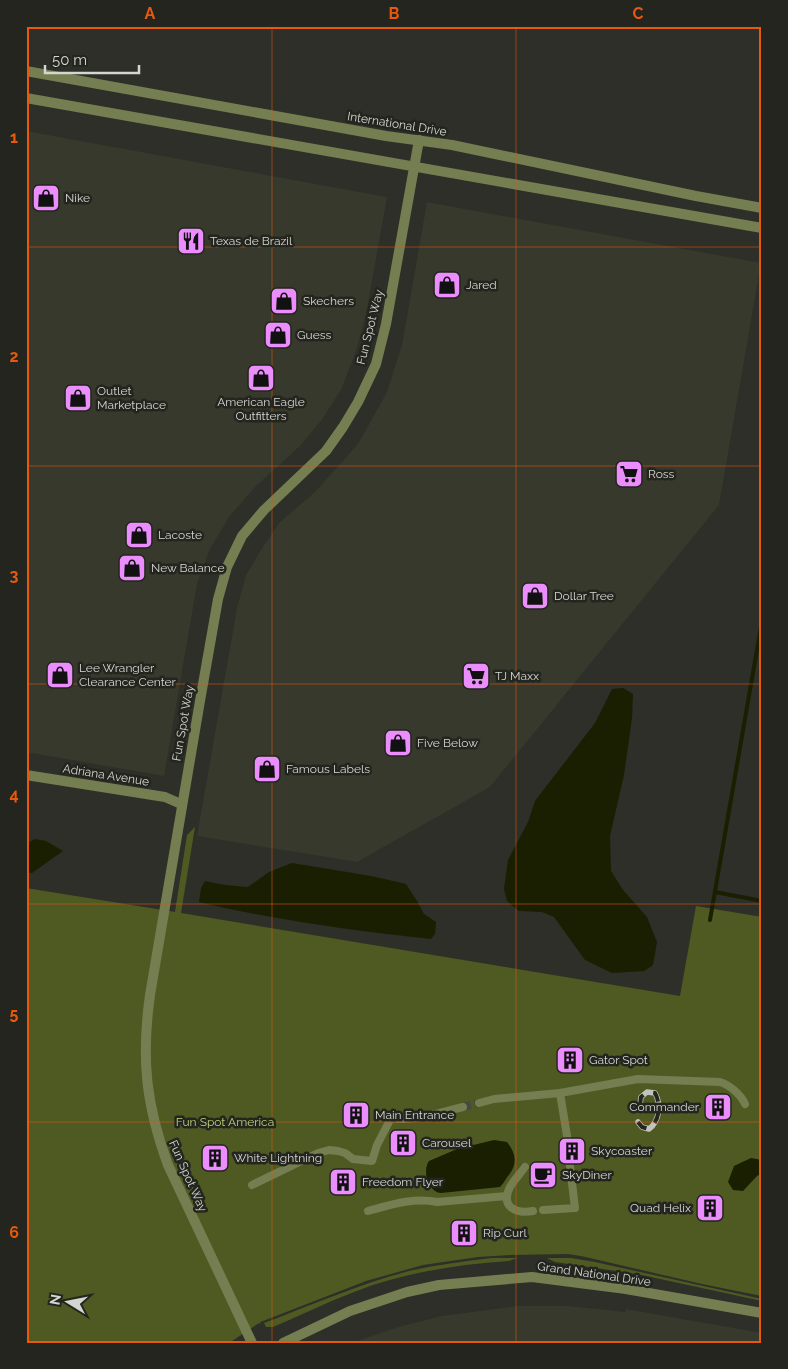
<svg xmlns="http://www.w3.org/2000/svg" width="788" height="1369" font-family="Raleway,sans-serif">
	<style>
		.built { fill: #36392b }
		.green { fill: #4f5a22 }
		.water { fill: #191f00 }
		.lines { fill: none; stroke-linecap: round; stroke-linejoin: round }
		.stream { stroke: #191f00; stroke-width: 4 }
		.pedestrian-tunnel { stroke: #464841; stroke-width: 8; stroke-dasharray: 8 4; stroke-linecap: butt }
		.pedestrian { stroke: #747e51; stroke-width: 8 }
		.minor { stroke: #747e51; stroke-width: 10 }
		.tertiary { stroke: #747e51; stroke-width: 10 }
		.rail-casing { stroke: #c1c3be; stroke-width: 5.5 }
		.rail { stroke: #24251e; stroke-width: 4; stroke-dasharray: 11; stroke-linecap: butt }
		.grid { fill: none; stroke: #e8590c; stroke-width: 1; stroke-opacity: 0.55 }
		.labels { text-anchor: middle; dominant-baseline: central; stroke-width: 5; stroke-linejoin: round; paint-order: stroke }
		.street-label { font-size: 12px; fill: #d4d6d1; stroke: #24251e }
		.poi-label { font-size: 12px; fill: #d4d6d1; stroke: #24251e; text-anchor: start }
		.park-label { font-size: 12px; fill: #bed278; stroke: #24251e }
		.neatline { fill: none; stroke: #e8590c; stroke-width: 2 }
		.grid-label { font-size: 16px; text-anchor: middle; font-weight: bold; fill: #e8590c }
	</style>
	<rect width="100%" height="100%" fill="#2d2f28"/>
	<g class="built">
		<polygon points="26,131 387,197 366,315 356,351 341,390 321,421 299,447 256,486 229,517 210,549 197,584 164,776 26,752"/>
		<polygon points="427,202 761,263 719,505 490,787 357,862 197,836 237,608 246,575 262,548 280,522 317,490 358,444 387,392 402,345"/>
		<polygon points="517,1306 568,1306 625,1312 626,1309 762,1333 762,1343 351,1343 398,1327 441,1316"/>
	</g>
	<g class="green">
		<polygon points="195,827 181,913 680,996 696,906 762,917 762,1296 702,1284 581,1256 568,1254 511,1255 478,1257 423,1265 366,1281 263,1321 260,1322 261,1324 259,1323 229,1343 26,1343 26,888 175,912 187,835"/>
		<path d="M492,1258H517L509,1261C462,1264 417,1271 373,1285C338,1297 306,1313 273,1327H266L264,1323C312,1305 359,1284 409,1271C436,1265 464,1261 492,1258Z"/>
		<polygon points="547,1258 571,1258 595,1262 762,1299 762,1301 637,1274 555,1262"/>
	</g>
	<g class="water">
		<polygon points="623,688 633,694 632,718 624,775 610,836 611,871 623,890 647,917 657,942 653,965 644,971 612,973 585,960 554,917 542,912 519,911 507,901 504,889 508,860 528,822 535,801 595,723 612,689"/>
		<polygon points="35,839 46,841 63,851 32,873 26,872 26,844"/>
		<path d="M292,863L371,876L406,884L417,901L424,914L436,922L435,934L431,939C354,931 275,920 199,902L201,888L205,881L225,885L248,887L269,872Z"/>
		<path d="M494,1140L507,1142C516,1154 518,1164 508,1176C505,1180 504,1183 500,1187L441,1193C428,1192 422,1171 429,1161L457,1149Z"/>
		<polygon points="751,1158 762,1160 762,1173 757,1176 743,1191 733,1190 728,1182 734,1166"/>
	</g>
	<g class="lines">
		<g class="stream">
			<polyline points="715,892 762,901"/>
			<polyline points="710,920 762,621"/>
		</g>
		<polyline class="pedestrian-tunnel" points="463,1107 479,1103"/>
		<g class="pedestrian">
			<polyline points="560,1093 569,1148"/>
			<path d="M479,1103L494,1099L560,1093L638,1079L720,1082C730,1085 741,1095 745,1104"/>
			<path d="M525,1167C520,1174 514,1180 510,1187C500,1207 516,1214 533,1211"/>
			<path d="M252,1185L318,1153L329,1150L338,1151L345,1153L353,1159L372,1161L377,1145L391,1118C415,1122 440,1112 463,1107"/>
			<polyline points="543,1210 575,1208 569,1158"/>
			<path d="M368,1211C390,1205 414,1197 437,1202L507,1196"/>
		</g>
		<g class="minor">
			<polyline points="26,775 165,797 181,804"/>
			<path d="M252,1343L168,1165C146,1105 141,1059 150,995L200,701L218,599L227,567L242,536L264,510L326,451L343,427L358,402L376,364L386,324L419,140"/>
		</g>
		<g class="tertiary">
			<polyline points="26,71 386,136 452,145 696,196 762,208"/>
			<polyline points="26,98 762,228"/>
			<polyline points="283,1343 350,1311 407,1292 439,1285 532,1277 626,1289 762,1313"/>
		</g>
		<g class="rail-casing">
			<path id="rail" d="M638,1122L642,1127L649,1129C660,1121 661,1104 655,1093L647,1092L641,1097L640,1105"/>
		</g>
		<use href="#rail" class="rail"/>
	</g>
	<path class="grid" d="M272,26V1343M516,26V1343M26,247H762M26,466H762M26,684H762M26,904H762M26,1122H762"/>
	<defs>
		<g id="shop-square" transform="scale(1.4375)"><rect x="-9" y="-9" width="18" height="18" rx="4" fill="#eb8dfc" stroke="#24251e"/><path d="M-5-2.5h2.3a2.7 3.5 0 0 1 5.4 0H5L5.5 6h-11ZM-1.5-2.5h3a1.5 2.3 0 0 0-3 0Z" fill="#111"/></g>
		<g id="restaurant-square" transform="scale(1.4375)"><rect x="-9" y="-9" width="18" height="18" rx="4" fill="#eb8dfc" stroke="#24251e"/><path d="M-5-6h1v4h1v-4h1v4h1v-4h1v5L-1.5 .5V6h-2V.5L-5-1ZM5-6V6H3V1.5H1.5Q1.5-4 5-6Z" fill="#111"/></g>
		<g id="supermarket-square" transform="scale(1.4375)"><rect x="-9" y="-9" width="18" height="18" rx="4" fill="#eb8dfc" stroke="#24251e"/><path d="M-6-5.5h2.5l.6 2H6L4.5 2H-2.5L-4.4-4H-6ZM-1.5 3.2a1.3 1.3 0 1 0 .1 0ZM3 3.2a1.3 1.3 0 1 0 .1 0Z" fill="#111"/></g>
		<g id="building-square" transform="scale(1.4375)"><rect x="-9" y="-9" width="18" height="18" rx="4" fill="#eb8dfc" stroke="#24251e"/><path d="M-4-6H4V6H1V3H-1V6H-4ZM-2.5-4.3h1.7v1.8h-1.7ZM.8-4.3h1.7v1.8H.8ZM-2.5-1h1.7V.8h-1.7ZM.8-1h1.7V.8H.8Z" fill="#111"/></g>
		<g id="cafe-square" transform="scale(1.4375)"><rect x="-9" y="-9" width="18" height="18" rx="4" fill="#eb8dfc" stroke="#24251e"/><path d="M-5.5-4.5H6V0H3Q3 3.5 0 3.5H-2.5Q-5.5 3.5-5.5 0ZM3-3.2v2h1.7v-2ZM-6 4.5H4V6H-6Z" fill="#111"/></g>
	</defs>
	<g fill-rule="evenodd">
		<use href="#shop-square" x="46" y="198"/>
		<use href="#restaurant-square" x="191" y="241"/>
		<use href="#shop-square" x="447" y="285"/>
		<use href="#shop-square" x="284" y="301"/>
		<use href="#shop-square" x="278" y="335"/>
		<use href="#shop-square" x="261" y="378"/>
		<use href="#shop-square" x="78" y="398"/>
		<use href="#supermarket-square" x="629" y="474"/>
		<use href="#shop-square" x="139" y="535"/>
		<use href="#shop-square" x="132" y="568"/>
		<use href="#shop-square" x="535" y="596"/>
		<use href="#shop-square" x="60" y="675"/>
		<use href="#supermarket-square" x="476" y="676"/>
		<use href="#shop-square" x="398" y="743"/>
		<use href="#shop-square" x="267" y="769"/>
		<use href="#building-square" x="570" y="1060"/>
		<use href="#building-square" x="718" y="1107"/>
		<use href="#building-square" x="356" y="1115"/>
		<use href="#building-square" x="403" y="1143"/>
		<use href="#building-square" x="572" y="1151"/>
		<use href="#building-square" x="215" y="1158"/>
		<use href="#cafe-square" x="543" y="1175"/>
		<use href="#building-square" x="343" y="1182"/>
		<use href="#building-square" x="710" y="1208"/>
		<use href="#building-square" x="464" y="1233"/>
	</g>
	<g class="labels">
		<g class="street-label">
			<text transform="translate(397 124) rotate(9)">International Drive</text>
			<text transform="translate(370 327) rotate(-76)">Fun Spot Way</text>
			<text transform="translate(183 723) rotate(-80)">Fun Spot Way</text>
			<text transform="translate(106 775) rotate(9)">Adriana Avenue</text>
			<text transform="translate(188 1176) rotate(66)">Fun Spot Way</text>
			<text transform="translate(594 1274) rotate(8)">Grand National Drive</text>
		</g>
		<g class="poi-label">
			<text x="65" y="198">Nike</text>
			<text x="210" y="241">Texas de Brazil</text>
			<text x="466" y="285">Jared</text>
			<text x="303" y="301">Skechers</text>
			<text x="297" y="335">Guess</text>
			<text x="97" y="391">Outlet<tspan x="97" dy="14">Marketplace</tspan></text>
			<text x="261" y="402" text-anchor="middle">American Eagle<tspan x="261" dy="14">Outfitters</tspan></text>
			<text x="648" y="474">Ross</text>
			<text x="158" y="535">Lacoste</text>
			<text x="151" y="568">New Balance</text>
			<text x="554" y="596">Dollar Tree</text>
			<text x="79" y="668">Lee Wrangler<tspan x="79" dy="14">Clearance Center</tspan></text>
			<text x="495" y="676">TJ Maxx</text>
			<text x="417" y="743">Five Below</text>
			<text x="286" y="769">Famous Labels</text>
			<text x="589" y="1060">Gator Spot</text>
			<text x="699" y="1107" text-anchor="end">Commander</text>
			<text x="375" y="1115">Main Entrance</text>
			<text x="422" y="1143">Carousel</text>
			<text x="591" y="1151">Skycoaster</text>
			<text x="234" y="1158">White Lightning</text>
			<text x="562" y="1175">SkyDiner</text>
			<text x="362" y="1182">Freedom Flyer</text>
			<text x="691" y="1208" text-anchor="end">Quad Helix</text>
			<text x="483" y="1233">Rip Curl</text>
		</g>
		<g class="park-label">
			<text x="225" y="1122">Fun Spot America</text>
		</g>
	</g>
	<rect width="788" height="1369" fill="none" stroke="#24251e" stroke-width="55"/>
	<g transform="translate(68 1302) rotate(280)" stroke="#24251e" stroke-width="4" paint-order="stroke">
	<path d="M0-4L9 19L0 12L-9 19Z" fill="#d4d6d1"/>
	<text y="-8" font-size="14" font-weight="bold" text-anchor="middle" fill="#d4d6d1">N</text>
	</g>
	<path d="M45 65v8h94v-8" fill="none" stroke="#d4d6d1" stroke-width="2.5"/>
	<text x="52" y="65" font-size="15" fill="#d4d6d1" stroke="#24251e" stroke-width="4" paint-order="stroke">50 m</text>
	<rect x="28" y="28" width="732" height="1314" class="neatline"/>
	<g class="grid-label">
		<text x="150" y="19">A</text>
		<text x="394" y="19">B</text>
		<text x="638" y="19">C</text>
		<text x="14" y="143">1</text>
		<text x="14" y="362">2</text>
		<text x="14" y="581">3</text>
		<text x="14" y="800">4</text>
		<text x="14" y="1019">5</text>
		<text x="14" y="1238">6</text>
	</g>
</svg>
